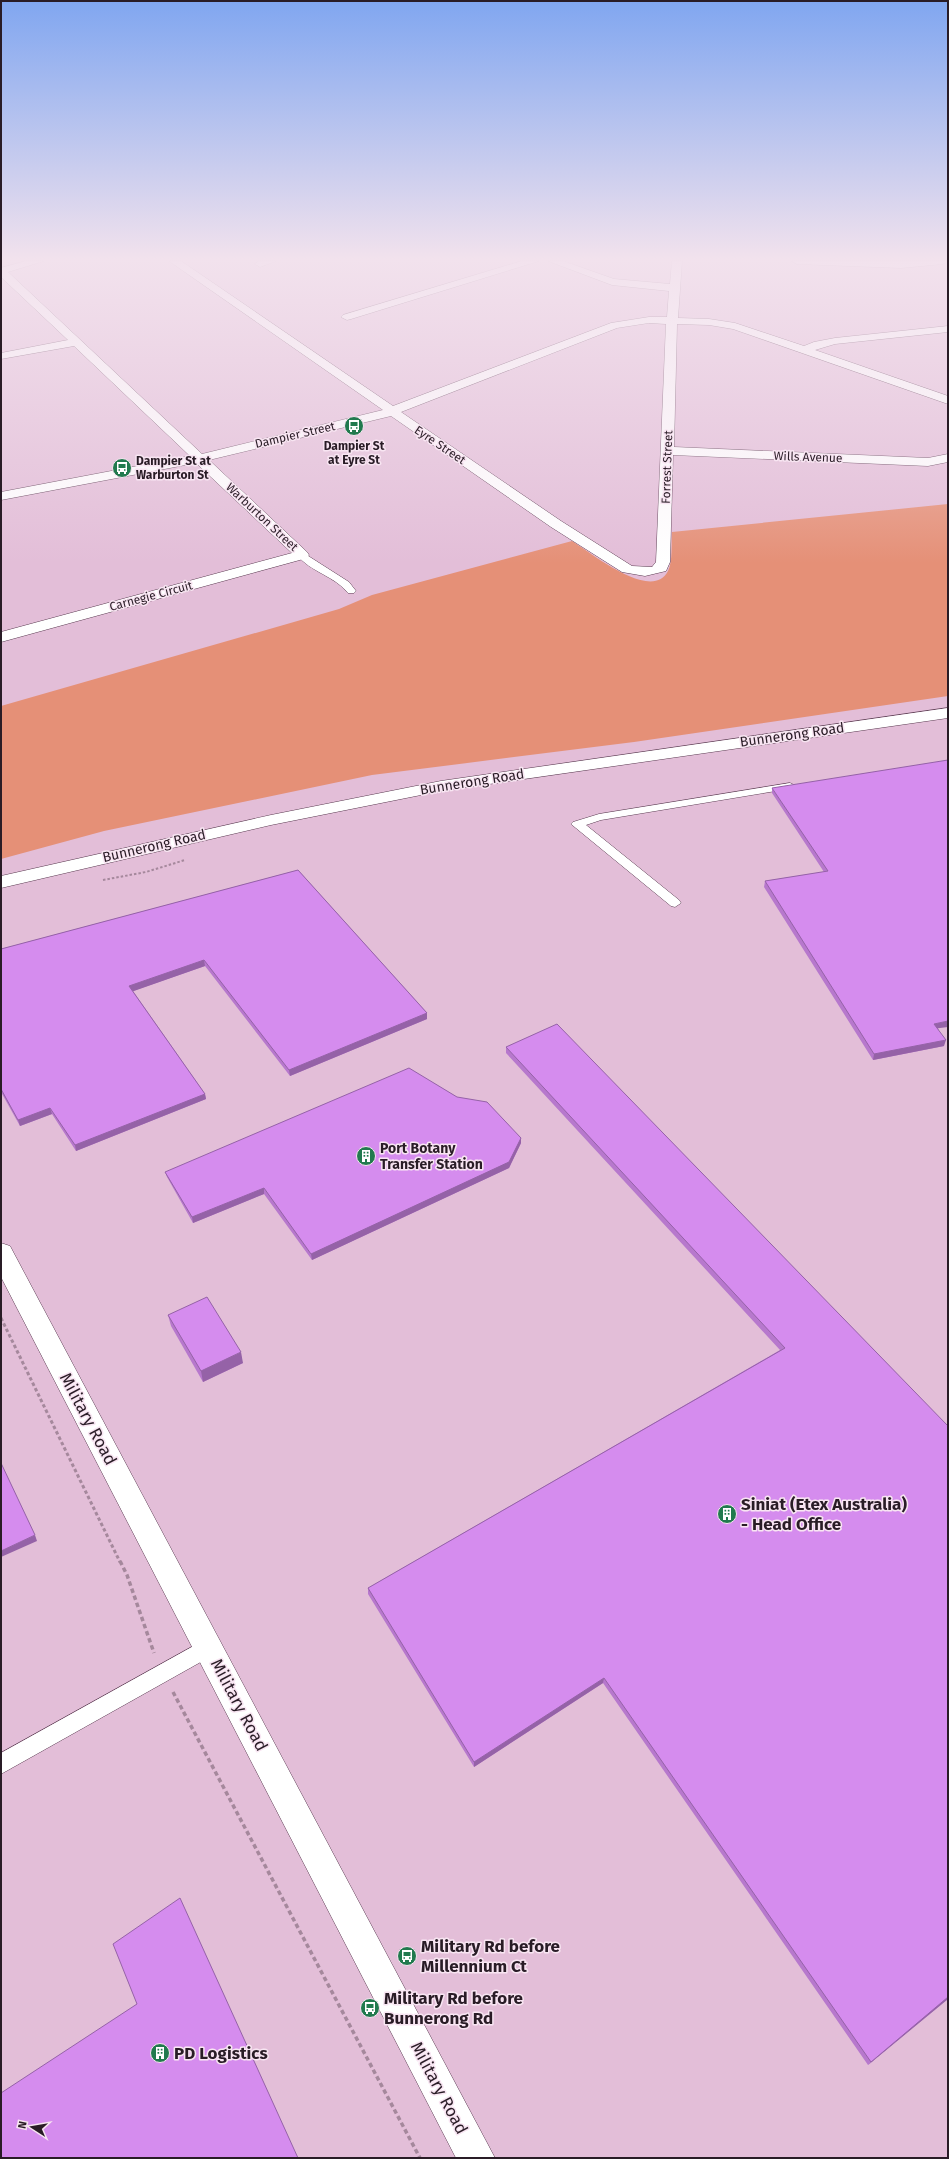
<svg xmlns="http://www.w3.org/2000/svg" width="949" height="2159" font-family="'Fira Sans',sans-serif">
	<style>
		.green { fill: #e59077 }
		.lines { fill: none; stroke-linecap: round; stroke-linejoin: round }
		.lane-casing { stroke: #5a3b51; stroke-width: 1 }
		.street-casing { stroke: #5a3b51; stroke-width: 1 }
		.secondary-casing { stroke: #5a3b51; stroke-width: 1 }
		.primary-casing { stroke: #5a3b51; stroke-width: 1 }
		.path-far2 { stroke: #a5889c; stroke-width: 2; stroke-dasharray: 2.5 2; stroke-linecap: butt }
		.path-far1 { stroke: #a5889c; stroke-width: 3; stroke-dasharray: 3.5 2.5; stroke-linecap: butt }
		.path { stroke: #a5889c; stroke-width: 3.5; stroke-dasharray: 4.5 3; stroke-linecap: butt }
		.lane { fill: #fff; fill-rule: evenodd }
		.street { fill: #fff; fill-rule: evenodd }
		.secondary { fill: #fff; fill-rule: evenodd }
		.primary { fill: #fff; fill-rule: evenodd }
		.wall { fill: #b778cd }
		.shaded-wall { fill: #9562a7 }
		.building { fill: #d58cee; stroke: #9562a7 }
		.labels { text-anchor: middle; dominant-baseline: central; stroke-width: 3; stroke-linejoin: round; paint-order: stroke }
		.far-street-label { font-size: 12px; fill: #291c26; stroke: #f8e5f2 }
		.far-poi-label { font-size: 12px; font-weight: bold; fill: #291c26; stroke: #f8e5f2 }
		.street-label { font-size: 14px; fill: #291c26; stroke: #f8e5f2 }
		.poi-label { font-size: 14px; font-weight: bold; fill: #291c26; stroke: #f8e5f2; text-anchor: start }
		.near-street-label { font-size: 17px; fill: #291c26; stroke: #f8e5f2 }
		.near-poi-label { font-size: 17px; font-weight: bold; fill: #291c26; stroke: #f8e5f2; text-anchor: start }
	</style>
	<rect width="100%" height="100%" fill="#e3bed8"/>
	<path class="green" d="M948,504V696L634,742L372,775L104,831L1,859V706L339,609L372,595L572,541C590,552 652,603 668,571C673,561 671,543 672,532Z"/>
	<g class="lines">
		<g class="lane-casing">
			<g id="lane">
				<path d="M302,552L349,582L356,591L354,593H348C335,576 310,572 297,555Z"/>
				<polygon points="790,783 796,786 794,788 601,820 586,825 679,900 681,903 675,907 671,906 571,824 573,822 599,814"/>
				<polygon points="208,1638 215,1640 218,1647 215,1654 1,1774 1,1753"/>
			</g>
		</g>
		<g class="street-casing">
			<g id="street">
				<path d="M26,261H44L8,272L202,454L383,410L169,261H181L393,406L611,323L649,317H667L669,291L612,285L548,261H563L614,279L670,284L672,261H682L678,318L709,319L735,323L804,346L814,342L835,338L948,326V332L835,344L815,350L948,396V404L733,329L709,325L677,324L674,447L928,458L948,454V462L928,466L673,455L670,562L666,571L645,576L622,572L551,527L391,416L209,460L307,552L309,555L307,558L1,642V632L292,553L196,463L1,500V492L190,456L74,346L1,359V353L68,340L1,277V268ZM649,323L666,324L656,562L652,567L632,566L561,521L401,412L617,328Z"/>
				<polygon points="259,261 276,261 260,267 255,264"/>
				<polygon points="522,261 539,261 351,319 347,320 341,317 343,315"/>
				<polygon points="792,261 948,261 943,264 901,268 797,264"/>
			</g>
		</g>
		<g class="secondary-casing">
			<polygon id="secondary" points="1,1243 10,1246 495,2158 456,2158 1,1277"/>
		</g>
		<g class="primary-casing">
			<polygon id="primary" points="948,708 948,718 441,791 271,825 1,888 1,876 271,815 441,781"/>
		</g>
		<polyline class="path-far2" points="103,880 146,872 185,860"/>
		<polyline class="path-far1" points="1,1318 120,1562"/>
		<g class="path">
			<polyline points="120,1561 127,1575 154,1653"/>
			<polyline points="173,1692 420,2158"/>
		</g>
		<use href="#lane" class="lane"/>
		<use href="#street" class="street"/>
		<use href="#secondary" class="secondary"/>
		<use href="#primary" class="primary"/>
	</g>
	<g class="wall">
		<polygon points="772,788 938,1028 944,1046 873,1060 764,887 765,881 824,872 772,793"/>
		<polygon points="298,870 427,1013 427,1019 290,1076 205,966 133,991 205,1094 206,1099 76,1151 52,1114 20,1126 1,1092 1,949"/>
		<polygon points="506,1047 948,1426 948,1999 868,2065 603,1683 474,1767 368,1594 368,1588 780,1350 506,1053"/>
		<polygon points="521,1138 521,1143 509,1168 312,1260 264,1194 193,1223 167,1177 165,1172"/>
		<polygon points="168,1315 243,1363 203,1382 171,1326"/>
	</g>
	<g class="shaded-wall">
		<polygon points="204,960 205,966 131,992 129,986"/>
		<polygon points="427,1013 427,1019 290,1076 289,1070"/>
		<polygon points="948,1021 948,1027 932,1029 934,1024"/>
		<polygon points="946,1040 944,1046 873,1060 874,1054"/>
		<polygon points="205,1094 206,1099 76,1151 75,1145"/>
		<polygon points="50,1108 52,1114 20,1126 18,1120"/>
		<polygon points="521,1138 521,1143 509,1168 312,1260 311,1254"/>
		<polygon points="264,1188 264,1194 193,1223 192,1217"/>
		<polygon points="241,1352 243,1363 203,1382 201,1371"/>
		<polygon points="35,1535 37,1541 1,1557 1,1551"/>
		<polygon points="604,1678 603,1683 474,1767 474,1762"/>
		<polygon points="948,1997 948,1999 868,2065 871,2062"/>
	</g>
	<g class="building">
		<polygon points="948,760 948,1021 934,1024 946,1040 874,1054 765,881 828,871 772,788"/>
		<polygon points="298,870 427,1013 289,1070 204,960 129,986 205,1094 75,1145 50,1108 18,1120 1,1089 1,949"/>
		<polygon points="557,1024 948,1426 948,1997 871,2062 604,1678 474,1762 368,1588 785,1348 506,1047"/>
		<polygon points="409,1068 457,1097 487,1102 521,1138 509,1162 311,1254 264,1188 192,1217 165,1172"/>
		<polygon points="207,1297 241,1352 201,1371 168,1315"/>
		<polygon points="1,1463 35,1535 1,1551"/>
		<polygon points="180,1898 298,2158 1,2158 1,2093 137,2004 113,1944"/>
	</g>
	<linearGradient id="sky" x2="0" y2="1"><stop stop-color="#80a6f0"/><stop offset="0.46" stop-color="#f2e2ed"/><stop offset="1" stop-color="#f2e2ed" stop-opacity="0"/></linearGradient>
	<rect width="949" height="563" fill="url(#sky)"/>
	<defs>
		<g id="bus-disc" transform="scale(1)"><circle r="9.5" fill="#217a4e" stroke="#f8e5f2"/><path d="M-5-6H5V4H4V6H2V4H-2V6H-4V4H-5ZM-3.5-4V0h7V-4ZM-3.5 1.2v1.5H-2V1.2ZM2 1.2v1.5H3.5V1.2Z" fill="#fff"/></g>
		<g id="building-disc" transform="scale(1)"><circle r="9.5" fill="#217a4e" stroke="#f8e5f2"/><path d="M-4-6H4V6H1V3H-1V6H-4ZM-2.5-4.3h1.7v1.8h-1.7ZM.8-4.3h1.7v1.8H.8ZM-2.5-1h1.7V.8h-1.7ZM.8-1h1.7V.8H.8Z" fill="#fff"/></g>
	</defs>
	<g fill-rule="evenodd">
		<use href="#bus-disc" x="354" y="426"/>
		<use href="#bus-disc" x="122" y="468"/>
		<use href="#building-disc" x="366" y="1156"/>
		<use href="#building-disc" x="727" y="1514"/>
		<use href="#bus-disc" x="407" y="1956"/>
		<use href="#bus-disc" x="370" y="2008"/>
		<use href="#building-disc" x="160" y="2053"/>
	</g>
	<g class="labels">
		<g class="far-street-label">
			<text transform="translate(295 435) rotate(-13)">Dampier Street</text>
			<text transform="translate(440 445) rotate(34)">Eyre Street</text>
			<text transform="translate(808 457) rotate(2)">Wills Avenue</text>
			<text transform="translate(667 467) rotate(-88)">Forrest Street</text>
			<text transform="translate(262 517) rotate(43)">Warburton Street</text>
			<text transform="translate(151 596) rotate(-15)">Carnegie Circuit</text>
		</g>
		<g class="far-poi-label">
			<text x="354" y="446">Dampier St<tspan x="354" dy="14">at Eyre St</tspan></text>
			<text x="136" y="461" text-anchor="start">Dampier St at<tspan x="136" dy="14">Warburton St</tspan></text>
		</g>
		<g class="street-label">
			<text transform="translate(792 735) rotate(-8)">Bunnerong Road</text>
			<text transform="translate(472 782) rotate(-9)">Bunnerong Road</text>
			<text transform="translate(154 846) rotate(-13)">Bunnerong Road</text>
		</g>
		<g class="poi-label">
			<text x="380" y="1148">Port Botany<tspan x="380" dy="16">Transfer Station</tspan></text>
		</g>
		<g class="near-street-label">
			<text transform="translate(88 1419) rotate(62)">Military Road</text>
			<text transform="translate(239 1705) rotate(62)">Military Road</text>
			<text transform="translate(439 2088) rotate(62)">Military Road</text>
		</g>
		<g class="near-poi-label">
			<text x="741" y="1504">Siniat (Etex Australia)<tspan x="741" dy="20">- Head Office</tspan></text>
			<text x="421" y="1946">Military Rd before<tspan x="421" dy="20">Millennium Ct</tspan></text>
			<text x="384" y="1998">Military Rd before<tspan x="384" dy="20">Bunnerong Rd</tspan></text>
			<text x="174" y="2053">PD Logistics</text>
		</g>
	</g>
	<rect width="949" height="2159" fill="none" stroke="#291c26" stroke-width="4"/>
	<g transform="translate(32 2127) rotate(282)" stroke="#f8e5f2" stroke-width="3" paint-order="stroke">
	<path d="M0-3L7 15L0 10L-7 15Z" fill="#291c26"/>
	<text y="-6" font-size="11" font-weight="bold" text-anchor="middle" fill="#291c26">N</text>
	</g>
</svg>
